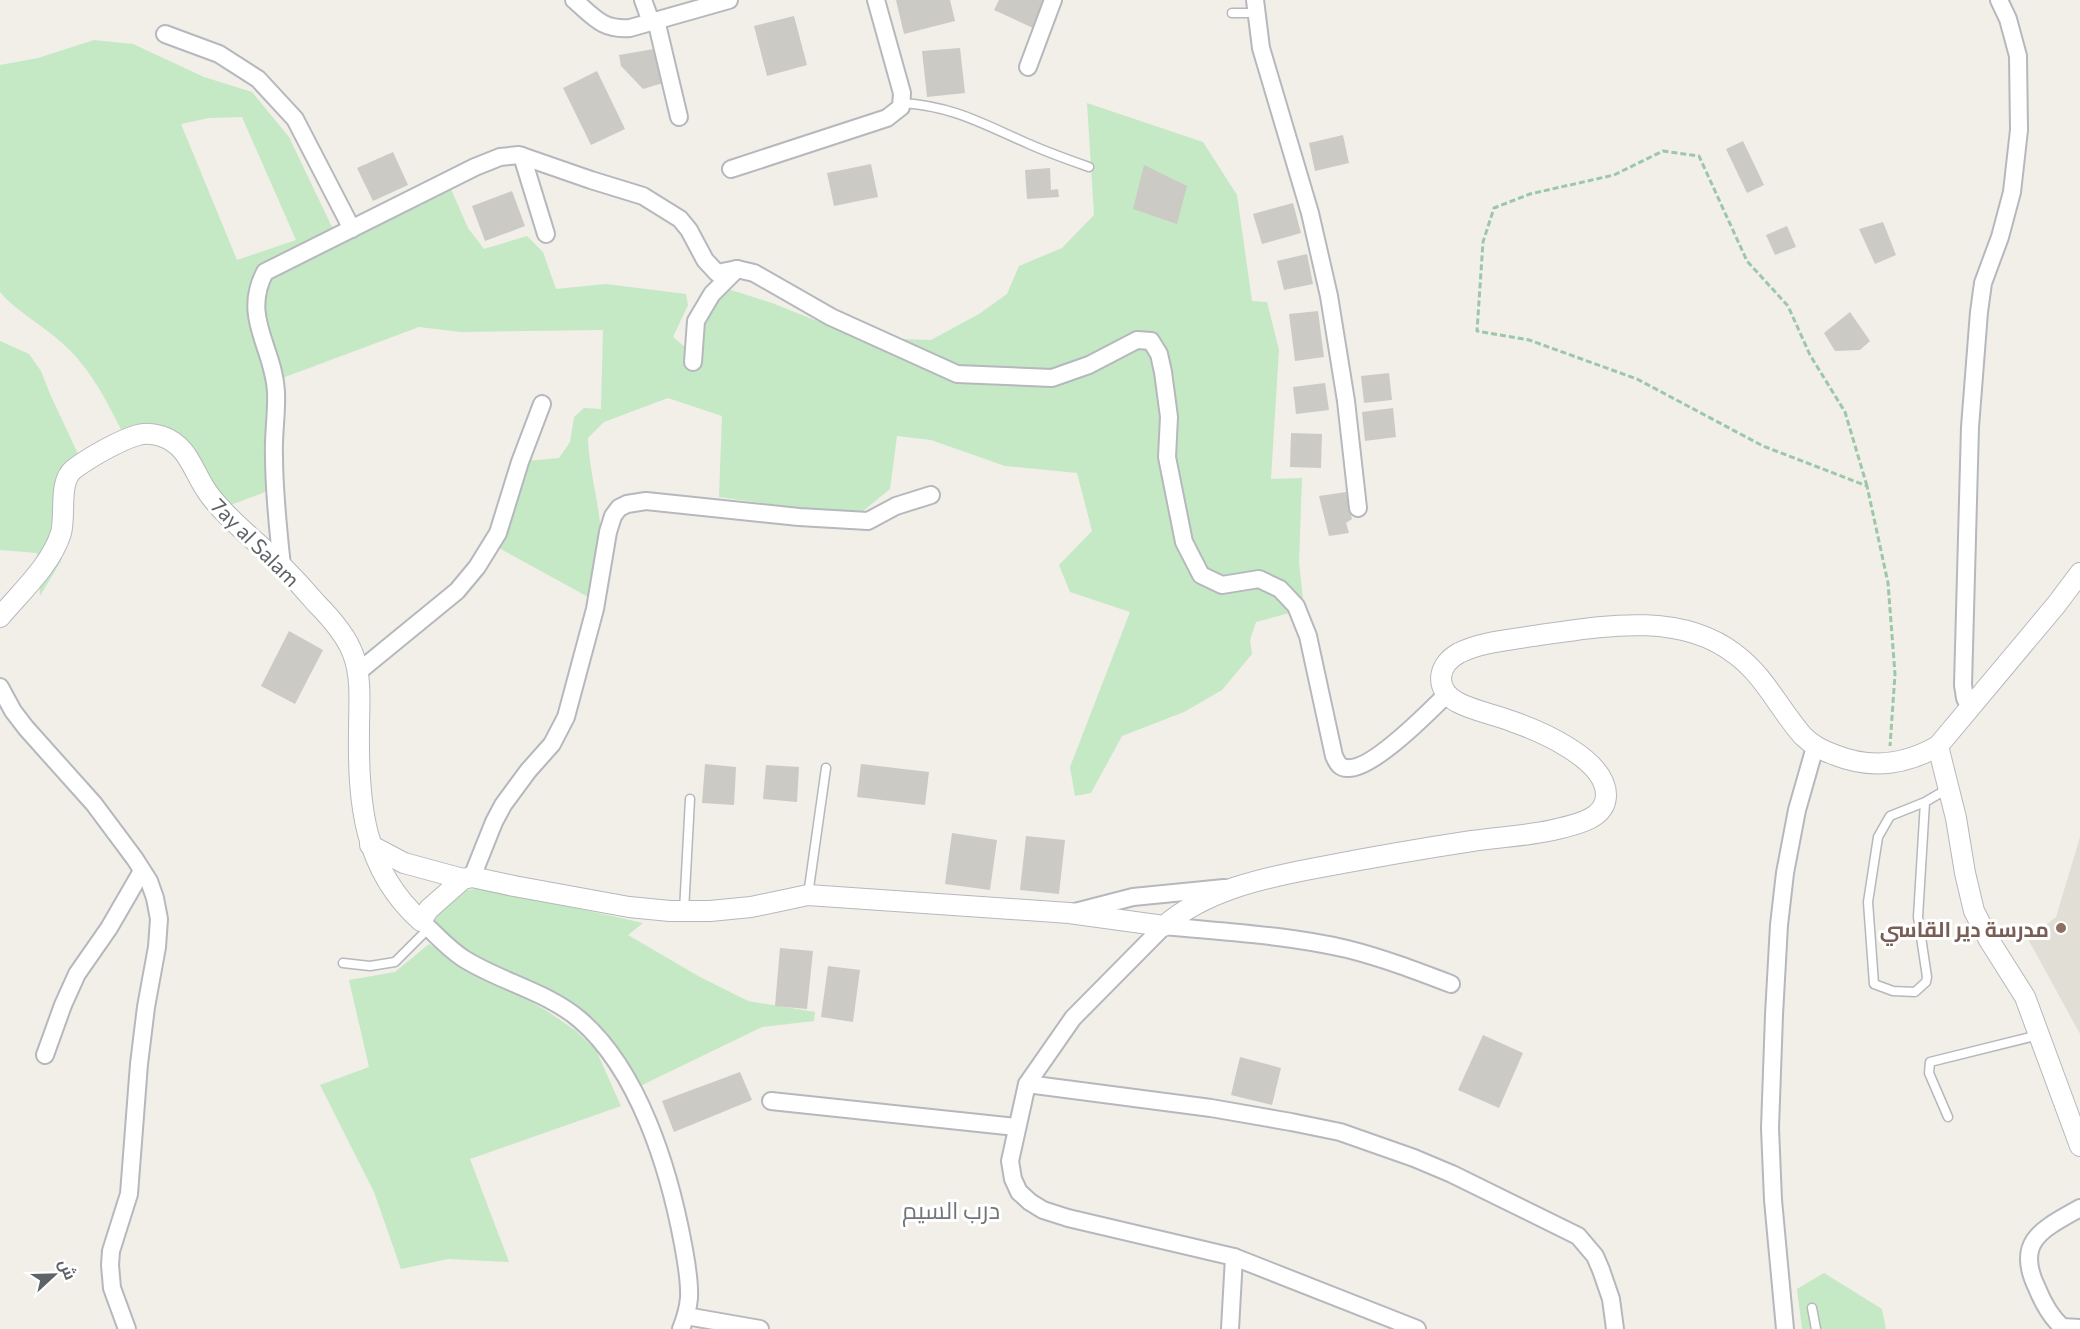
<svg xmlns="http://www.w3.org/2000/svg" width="2080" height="1329" font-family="Commissioner,Cairo,sans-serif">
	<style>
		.education { fill: #e1ded6 }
		.green { fill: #c5e8c5; fill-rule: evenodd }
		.building { fill: #cccac5 }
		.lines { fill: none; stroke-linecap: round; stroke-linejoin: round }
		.service-casing { stroke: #b5b8bc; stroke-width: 11 }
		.minor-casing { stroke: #b5b8bc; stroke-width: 20 }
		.tertiary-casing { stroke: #b5b8bc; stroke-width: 22 }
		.path { stroke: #9cc7a9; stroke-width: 3; stroke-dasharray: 6 3; stroke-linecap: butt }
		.service { stroke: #fff; stroke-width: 8 }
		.minor { stroke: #fff; stroke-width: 16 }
		.tertiary { stroke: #fff; stroke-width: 20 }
		.education-dot { fill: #8d6e63; stroke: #fff; stroke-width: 2 }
		.labels { text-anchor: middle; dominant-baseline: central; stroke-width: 6; stroke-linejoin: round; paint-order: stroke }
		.street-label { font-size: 21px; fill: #5f6368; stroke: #fff }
		.education-label { font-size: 21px; font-weight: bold; fill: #785e54; stroke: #fff; text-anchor: end }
		.quarter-label { font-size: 24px; fill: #70757a; stroke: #fff }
	</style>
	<rect width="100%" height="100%" fill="#f1efe8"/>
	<polygon class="education" points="2080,837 2080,1034 2028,939 2056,917"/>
	<g class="green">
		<path d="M94,40L133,44L204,77L252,92L289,137L331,225L344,241L451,189L468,228L484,249L527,236L543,252L556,289L606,284L686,294L688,305L673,337L686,348L685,367L702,366L705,326L717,296L728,289L772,303L860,338L931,340L979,314L1007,294L1019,266L1062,248L1094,215L1087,103L1203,142L1237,195L1252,301L1267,302L1279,350L1271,479L1302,478L1299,562L1304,609L1256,622L1250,640L1252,654L1222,690L1184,712L1122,736L1091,793L1075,796L1070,767L1130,612L1070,592L1059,565L1092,531L1077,473L1005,466L931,440L897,436L890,489L857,516L719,497L722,416L668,398L604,422L588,438C589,471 599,501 601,534C602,553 594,579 590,598L488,542L526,461L559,458L570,442L574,417L584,408L601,409L603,330L461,332L419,327L269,383L268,491L225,507L194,447L161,428L67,467V540L61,561L40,596L37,553L0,550V341L29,354L41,371L50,394L79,456L123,433C106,400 90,367 61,342C41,324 17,312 0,292V65L38,58ZM242,117L296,240L237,260L181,124L209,118Z"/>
		<polygon points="485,888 643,923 628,935 700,977 748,1001 815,1012 814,1021 762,1027 636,1088 586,1019 462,953 430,921 436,907 467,890"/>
		<polygon points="429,944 547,1011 576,1031 596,1050 621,1106 470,1159 509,1262 448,1259 401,1269 374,1192 320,1085 369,1067 349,980 395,972"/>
		<polygon points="1824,1273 1882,1309 1886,1329 1802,1329 1797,1289"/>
	</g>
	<g class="building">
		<polygon points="896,0 950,0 955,21 904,34"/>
		<polygon points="999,0 1046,0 1033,28 994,10"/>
		<polygon points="794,16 807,65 767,76 754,26"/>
		<polygon points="960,48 965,93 927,97 922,51"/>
		<polygon points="654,49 663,83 643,89 621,66 619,55"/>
		<polygon points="597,71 625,129 591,145 563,88"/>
		<polygon points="1343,135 1349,163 1315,171 1309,143"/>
		<polygon points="1743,141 1764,185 1747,193 1726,149"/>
		<polygon points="393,152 408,185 373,201 357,168"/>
		<polygon points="871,164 878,197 834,206 827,173"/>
		<polygon points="1144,165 1187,186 1177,224 1133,209"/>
		<polygon points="1050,168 1051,190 1058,189 1059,197 1027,199 1025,170"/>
		<polygon points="512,191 525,226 485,241 472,206"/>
		<polygon points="1293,203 1301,233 1262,244 1253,214"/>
		<polygon points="1883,222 1896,255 1875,264 1859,229"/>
		<polygon points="1787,226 1796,247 1775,255 1766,235"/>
		<polygon points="1307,254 1313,284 1284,290 1277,261"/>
		<polygon points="1318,311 1324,357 1295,361 1289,314"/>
		<polygon points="1850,312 1870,341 1860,350 1835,351 1824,333"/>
		<polygon points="1389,373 1392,400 1364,403 1361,376"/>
		<polygon points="1325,383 1329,410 1296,414 1293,387"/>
		<polygon points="1393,408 1396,437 1365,441 1362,412"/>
		<polygon points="1291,433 1322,434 1321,468 1290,467"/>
		<polygon points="1346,492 1352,519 1346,523 1349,533 1329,536 1319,496"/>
		<polygon points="289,631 323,650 295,704 261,686"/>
		<polygon points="705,764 736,767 734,805 702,803"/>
		<polygon points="861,764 929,772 925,805 857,797"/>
		<polygon points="766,765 799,767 797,802 763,799"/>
		<polygon points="952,833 997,840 990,890 945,884"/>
		<polygon points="1026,836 1065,840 1059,894 1020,890"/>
		<polygon points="780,948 813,951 807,1009 775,1006"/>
		<polygon points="828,966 860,970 853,1022 821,1017"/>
		<polygon points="1483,1035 1523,1053 1499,1108 1458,1090"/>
		<polygon points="1240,1057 1281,1068 1272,1105 1231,1095"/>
		<polygon points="740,1072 752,1100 674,1132 662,1101"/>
	</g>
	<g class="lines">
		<g class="service-casing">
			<g id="service">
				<polyline points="1232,13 1255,13"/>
				<path d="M902,103C953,106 983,124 1029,144C1049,153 1069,160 1089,167"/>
				<polyline points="1925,802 1890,816 1878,837 1868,902 1874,984 1893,991 1915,992 1926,982 1927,977 1918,917 1925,802 1949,788"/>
				<polyline points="808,895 826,768"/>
				<polyline points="684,911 690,799"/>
				<polyline points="343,963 370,966 395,962 429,928"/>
				<polyline points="1948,1117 1929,1073 1930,1062 2039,1035"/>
				<polyline points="1812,1308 1816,1329"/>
			</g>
		</g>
		<g class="minor-casing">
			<g id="minor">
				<path d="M574,0C594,17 602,30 630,28L729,0"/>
				<polyline points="643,0 651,22"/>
				<polyline points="1255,0 1261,48 1310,213 1329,296 1346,401 1358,508"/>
				<polyline points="656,20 679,117"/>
				<polyline points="165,34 219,54 258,79 295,119 352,229"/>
				<polyline points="1028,67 1053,0"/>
				<polyline points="522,156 546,234"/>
				<polyline points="731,169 887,118 901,107 902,93 876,0"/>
				<polyline points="693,362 696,321 712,294 737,269"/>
				<path d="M282,566C278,529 274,493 274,456C273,435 277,413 276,392C274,348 241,317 265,272L475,167L500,157L519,155L591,180L643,196L680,219L689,230L705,260L717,273L737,269L754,273L831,317L957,374L1052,378L1089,365L1137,340L1151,341L1159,354L1163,372L1169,417L1167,457L1184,542L1201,575L1222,585L1259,579L1280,589L1296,606L1308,636L1334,756C1337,762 1339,768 1347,768C1371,771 1430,711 1447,694"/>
				<polyline points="358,672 457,591 477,567 498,533 520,462 542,404"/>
				<polyline points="0,687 13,711 26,728 94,804 135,859 149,881 155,898 159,919 157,947 146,1007 139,1064 129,1194 111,1251 110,1265 112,1288 127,1329"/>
				<polyline points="1970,708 1965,698 1963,685 1970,427 1979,312 1983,283 2000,237 2012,192 2019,130 2018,56 2008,19 1999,0"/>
				<polyline points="472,877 494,822 503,805 528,771 552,744 566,717 595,609 608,532 613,516 619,508 627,504 646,501 799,517 868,521 896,506 931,495"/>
				<polyline points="1075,912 1133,897 1224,888"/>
				<path d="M421,921C436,934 449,950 466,960C502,982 547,992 579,1019C639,1070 669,1169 683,1244C686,1261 690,1280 689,1298C688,1309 685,1319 681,1329"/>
				<polyline points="45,1055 63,1005 77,974 109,928 142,871"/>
				<polyline points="1027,1084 1211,1108 1291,1122 1340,1132 1414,1158 1452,1174 1578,1236 1595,1256 1601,1270 1611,1299 1615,1329"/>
				<polyline points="771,1101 1016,1127"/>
				<path d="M2080,1208C2043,1229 2014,1241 2037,1288C2043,1303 2050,1316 2062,1327L2080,1328"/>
				<polyline points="1234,1257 1417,1329"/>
				<polyline points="686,1316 760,1329"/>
				<path d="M1230,1329L1234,1257L1068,1218L1043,1210L1030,1202L1019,1192L1013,1179L1010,1161L1027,1084L1073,1018L1164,926C1225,932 1287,935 1347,949C1383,958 1417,971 1451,984"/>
				<polyline points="1785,1329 1773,1200 1770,1128 1774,1015 1779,925 1785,873 1797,810 1815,747"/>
			</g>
		</g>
		<g class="tertiary-casing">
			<g id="tertiary">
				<path d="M0,617C21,592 51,565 61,533C66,514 58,481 74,469C90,457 120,440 138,435C145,433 154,434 161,436C191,446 193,475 211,497C231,523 259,543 282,566C294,578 305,590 316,603C330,617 346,635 353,654C362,677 359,705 359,730C358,803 363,869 421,921L429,909L463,879L472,877L514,886L629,907L670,911H710L751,907L808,895L1069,913L1164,926C1206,890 1263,878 1316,868C1368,858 1419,849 1472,841C1499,837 1526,836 1553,830C1573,825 1606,820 1606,795C1606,759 1540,731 1511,721C1493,714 1474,711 1457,702C1434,689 1437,665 1459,653C1481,642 1509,640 1533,636C1598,627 1678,610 1735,654C1765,676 1779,709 1803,736C1813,746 1822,750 1835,755C1870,769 1905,765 1938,746L2056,605L2080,573"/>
				<polyline points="1938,746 1956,818 1965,873 1974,911 1989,940 2025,997 2080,1146"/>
				<polyline points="370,845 404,863 463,879"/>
			</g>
		</g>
		<polyline class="path" points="1867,486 1845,412 1810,355 1788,306 1747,261 1699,156 1663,151 1614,175 1530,194 1494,208 1483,242 1477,331 1529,340 1637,379 1763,446 1867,486 1888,583 1895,674 1890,746"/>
		<use href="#service" class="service"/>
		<use href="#minor" class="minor"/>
		<use href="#tertiary" class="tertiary"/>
	</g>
	<circle class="education-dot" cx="2061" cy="928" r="6"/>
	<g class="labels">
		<g class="street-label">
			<text transform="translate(256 542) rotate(45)">7ay al Salam</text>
		</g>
		<g class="education-label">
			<text x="2049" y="928">مدرسة دير القاسي</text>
		</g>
		<g class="quarter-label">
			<text x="951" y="1209">درب السيم</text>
		</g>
	</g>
	<g transform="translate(54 1275) rotate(68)" stroke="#ffffff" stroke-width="4.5" paint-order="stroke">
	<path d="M0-4.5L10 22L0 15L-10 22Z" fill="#5f6368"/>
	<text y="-9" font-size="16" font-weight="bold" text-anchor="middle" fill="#5f6368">ش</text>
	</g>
</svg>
